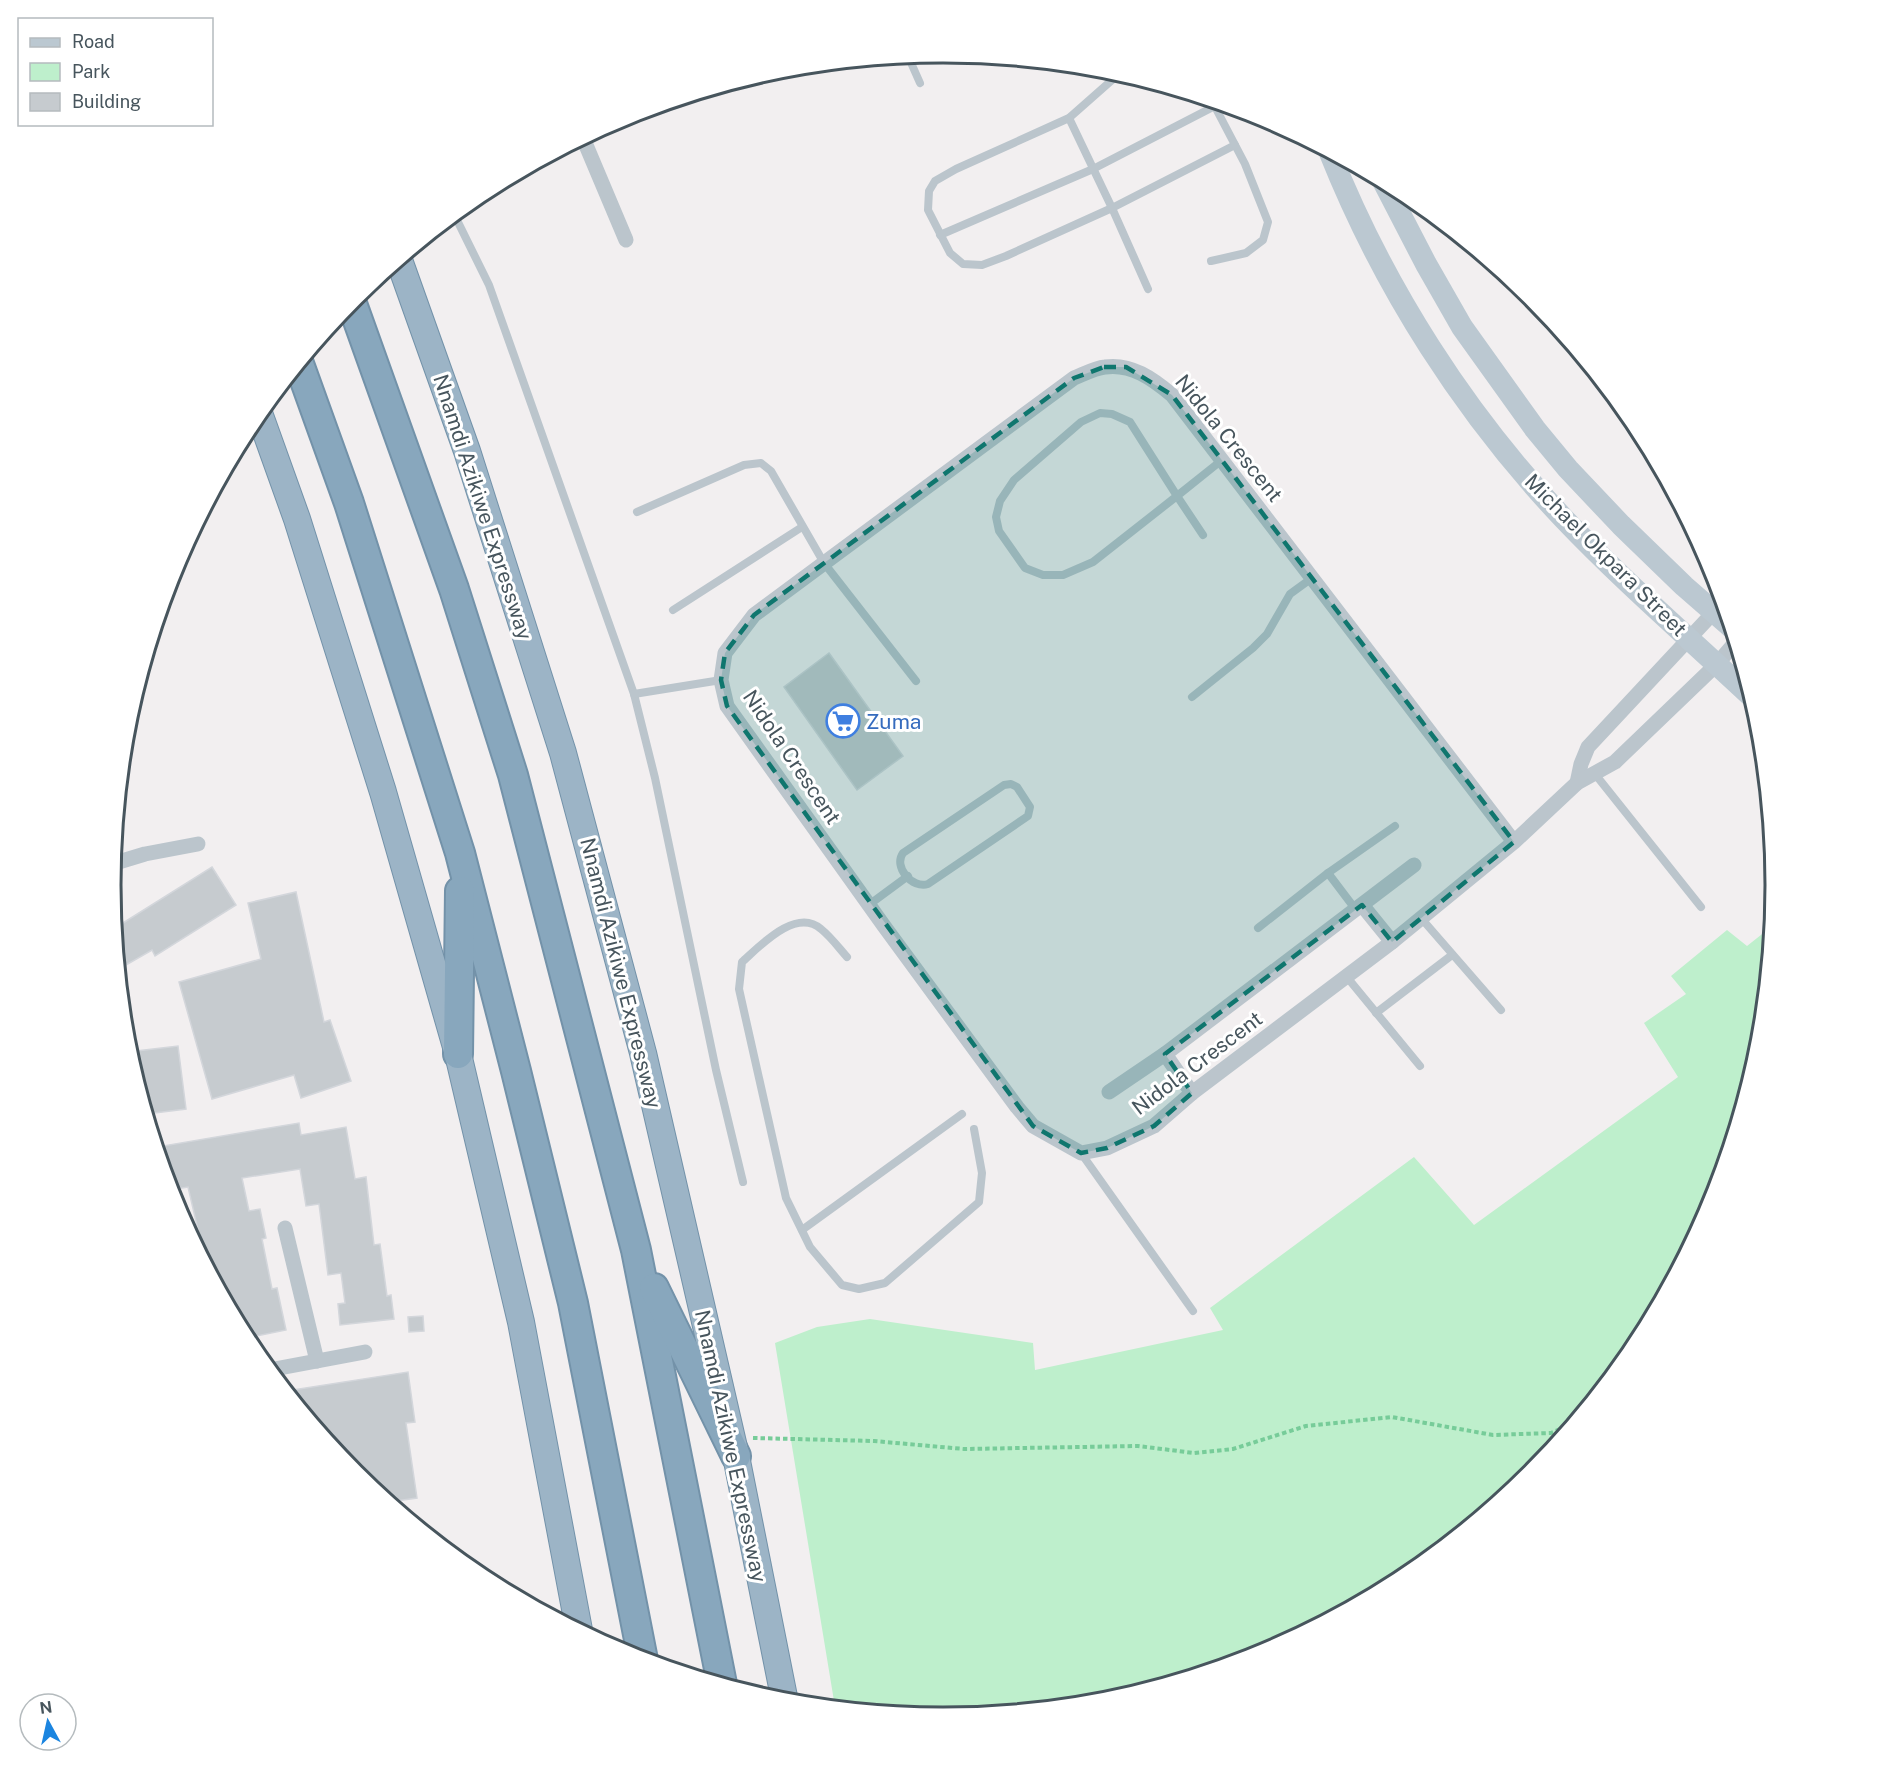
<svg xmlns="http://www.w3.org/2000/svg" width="1886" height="1770" font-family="'Public Sans',sans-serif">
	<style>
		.green { fill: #beefcc }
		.building { fill: #c6cbcf; stroke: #d3d6db; stroke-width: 1.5 }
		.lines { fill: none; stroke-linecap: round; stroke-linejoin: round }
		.trunk-casing { stroke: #7392a9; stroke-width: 28 }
		.motorway-casing { stroke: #7392a9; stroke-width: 32 }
		.path { stroke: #7c9; stroke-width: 4; stroke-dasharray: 4.5 3; stroke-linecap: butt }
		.service { stroke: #bbc5cc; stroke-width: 8 }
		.minor { stroke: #bbc5cc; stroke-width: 15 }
		.secondary { stroke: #bbc8d1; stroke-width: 22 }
		.trunk { stroke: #9cb4c6; stroke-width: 26 }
		.motorway { stroke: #88a7bd; stroke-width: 28 }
		.marked { fill: #0f766e; fill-opacity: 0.2; stroke: #0f766e; stroke-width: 4.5; stroke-dasharray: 12 8; stroke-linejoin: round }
		.labels { text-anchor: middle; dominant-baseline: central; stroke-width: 6; stroke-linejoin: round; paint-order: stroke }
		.street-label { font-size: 21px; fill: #47555d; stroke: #fff }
		.shop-label { font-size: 21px; fill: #366cbe; stroke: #fff; text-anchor: start }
		.rim { fill: none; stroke: #47555d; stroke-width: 3 }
	</style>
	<rect width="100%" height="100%" fill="#f2eff0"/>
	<polygon class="green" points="1771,927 1759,1048 1712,1204 1635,1348 1531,1474 1405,1577 1261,1654 1105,1702 943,1717 835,1707 775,1343 817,1327 870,1319 1033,1343 1035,1370 1223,1330 1210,1308 1414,1157 1474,1225 1678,1077 1644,1023 1686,994 1671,976 1727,930 1747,946"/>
	<g class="building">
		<polygon points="829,653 903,756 857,790 784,687"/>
		<polygon points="212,867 236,905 155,956 152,950 119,969 115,928"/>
		<polygon points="296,892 324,1022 330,1020 351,1081 301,1098 294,1075 212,1099 179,982 261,959 248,903"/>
		<polygon points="178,1046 186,1109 147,1114 128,1052"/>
		<polygon points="299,1123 301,1135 346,1127 355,1179 366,1177 374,1245 380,1244 387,1296 391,1295 394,1319 340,1325 338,1304 345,1303 341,1273 328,1275 319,1204 306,1206 300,1169 242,1178 249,1211 260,1209 266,1238 262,1239 272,1289 277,1288 286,1330 246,1338 191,1236 199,1234 188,1187 170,1190 157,1147"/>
		<polygon points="423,1316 424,1331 409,1332 408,1317"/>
		<polygon points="408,1372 415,1422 406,1423 417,1498 389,1502 354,1473 286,1391"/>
	</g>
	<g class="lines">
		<g class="trunk-casing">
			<g id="trunk">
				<polyline points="399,260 467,451 563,753 643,1053 736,1456 785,1702"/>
				<polyline points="259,413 297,519 383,792 458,1054 521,1322 579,1630"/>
			</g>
		</g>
		<g class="motorway-casing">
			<g id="motorway">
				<polyline points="351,301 454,589 513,775 636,1250 722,1684"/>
				<polyline points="299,364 349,503 460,853 516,1071 573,1303 643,1660"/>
				<polyline points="458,1054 460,891"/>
				<polyline points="654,1288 736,1456"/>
			</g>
		</g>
		<polyline class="path" points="753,1438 874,1441 964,1449 1138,1446 1194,1453 1233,1449 1306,1426 1392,1417 1493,1435 1551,1433 1572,1424"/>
		<g class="service">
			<polyline points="908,56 920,83"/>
			<polyline points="1120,73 1069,118 956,169 935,181 929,191 928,210 950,253 963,264 982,265 1006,256 1112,208 1235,145"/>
			<polyline points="1069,118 1112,208 1148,289"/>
			<polyline points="454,214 489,285 634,694 655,778 716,1070 743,1182"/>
			<polyline points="940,235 1093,169 1215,106"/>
			<polyline points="1211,261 1246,253 1263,240 1268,222 1245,164 1212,101"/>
			<polyline points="637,512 744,465 761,463 771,471 824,563 916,681"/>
			<polyline points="1203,535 1177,496 1130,422 1112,414 1100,413 1081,422 1014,480 1000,501 996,517 999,531 1025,568 1043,575 1063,575 1093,562 1177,496 1222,460"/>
			<polyline points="673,610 802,527"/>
			<polyline points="634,694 721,680"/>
			<polyline points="1192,697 1253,648 1267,634 1290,594 1312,578"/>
			<polyline points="1595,774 1701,907"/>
			<path d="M1011,784L1017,787L1030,807L1028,816L928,884C912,889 893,867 903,853L1004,785Z"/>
			<polyline points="1328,873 1356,910"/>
			<polyline points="870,904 908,876"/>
			<polyline points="1421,918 1501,1010"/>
			<polyline points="1258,928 1328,873 1395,826"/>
			<path d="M847,957C839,948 831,937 821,929C796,907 760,946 742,962L739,989L786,1198L810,1247L842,1285L859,1289L885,1283L979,1202L982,1173L974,1129"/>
			<polyline points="1346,976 1420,1066"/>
			<polyline points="1376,1013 1452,955"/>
			<polyline points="1081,1153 1193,1311"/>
			<polyline points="802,1230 962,1114"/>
		</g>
		<g class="minor">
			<polyline points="583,138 626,240"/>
			<polyline points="1577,783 1581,764 1588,747 1713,613"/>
			<path d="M1514,842L1172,395C1153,379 1131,363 1105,367C1095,368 1084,374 1074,378L754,615L725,653L721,680L727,706L884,926L1017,1107L1033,1126L1081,1153L1107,1148L1154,1126L1192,1093L1392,942L1514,842L1577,783L1615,762L1717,664L1735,643"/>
			<polyline points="112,864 145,854 198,844"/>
			<polyline points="1362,905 1392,942"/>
			<polyline points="1165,1054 1192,1093"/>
			<polyline points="1109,1092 1165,1054 1414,865"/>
			<polyline points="285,1228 317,1361"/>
			<polyline points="269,1370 365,1352"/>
		</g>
		<g class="secondary">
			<path d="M1330,153C1384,288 1464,413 1564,519C1623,581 1689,638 1752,697"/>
			<polyline points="1383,181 1426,264 1462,327 1535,429 1568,469 1621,525 1684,586 1731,627"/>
		</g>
		<use href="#trunk" class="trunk"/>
		<use href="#motorway" class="motorway"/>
	</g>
	<path class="marked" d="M1104,367H1126L1172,395L1514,842L1392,942L1362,905L1165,1054L1192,1093L1154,1126L1107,1148L1081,1153L1033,1126L727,706L721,680L725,653L754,615L1074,378Z"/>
	<defs>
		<g id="supermarket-ring" transform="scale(1.725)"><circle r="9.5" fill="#fff" stroke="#3f7fe0" stroke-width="1.5"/><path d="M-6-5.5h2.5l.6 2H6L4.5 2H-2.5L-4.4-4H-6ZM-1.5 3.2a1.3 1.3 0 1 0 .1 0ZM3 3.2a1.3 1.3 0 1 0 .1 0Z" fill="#3f7fe0"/></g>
	</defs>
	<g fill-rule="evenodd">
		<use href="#supermarket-ring" x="843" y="721"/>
	</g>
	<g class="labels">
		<g class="street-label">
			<text transform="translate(1229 438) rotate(51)">Nidola Crescent</text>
			<text transform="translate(483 507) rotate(72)">Nnamdi Azikiwe Expressway</text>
			<text transform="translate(1606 555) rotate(45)">Michael Okpara Street</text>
			<text transform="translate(792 757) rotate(56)">Nidola Crescent</text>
			<text transform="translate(621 973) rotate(76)">Nnamdi Azikiwe Expressway</text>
			<text transform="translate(1197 1063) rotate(-37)">Nidola Crescent</text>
			<text transform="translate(731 1446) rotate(78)">Nnamdi Azikiwe Expressway</text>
		</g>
		<g class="shop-label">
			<text x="866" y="721">Zuma</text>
		</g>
	</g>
	<path d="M0 0H1886V1770H0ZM121 885a822 822 0 1 1 1644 0a822 822 0 1 1-1644 0Z" fill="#fff" fill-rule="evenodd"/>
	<path class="rim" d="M121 885a822 822 0 1 1 1644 0a822 822 0 1 1-1644 0Z"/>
	<rect x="18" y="18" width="195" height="108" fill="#ffffff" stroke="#b5bbbe" stroke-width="1.5"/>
	<rect x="30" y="38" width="30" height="9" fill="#bbc8d1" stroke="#b5bbbe" stroke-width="1.5"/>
	<text x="72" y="48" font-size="18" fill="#47555d">Road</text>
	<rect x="30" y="63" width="30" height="18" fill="#beefcc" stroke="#b5bbbe" stroke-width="1.5"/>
	<text x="72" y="78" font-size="18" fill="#47555d">Park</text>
	<rect x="30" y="93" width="30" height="18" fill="#c6cbcf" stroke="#b5bbbe" stroke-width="1.5"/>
	<text x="72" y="108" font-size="18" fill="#47555d">Building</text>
	<g transform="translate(48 1722) rotate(352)"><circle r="28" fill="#ffffff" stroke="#b5bbbe" stroke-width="1.5"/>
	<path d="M0-4.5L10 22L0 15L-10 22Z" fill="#1b85e0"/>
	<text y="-9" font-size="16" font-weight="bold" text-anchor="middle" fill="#47555d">N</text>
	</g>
</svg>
